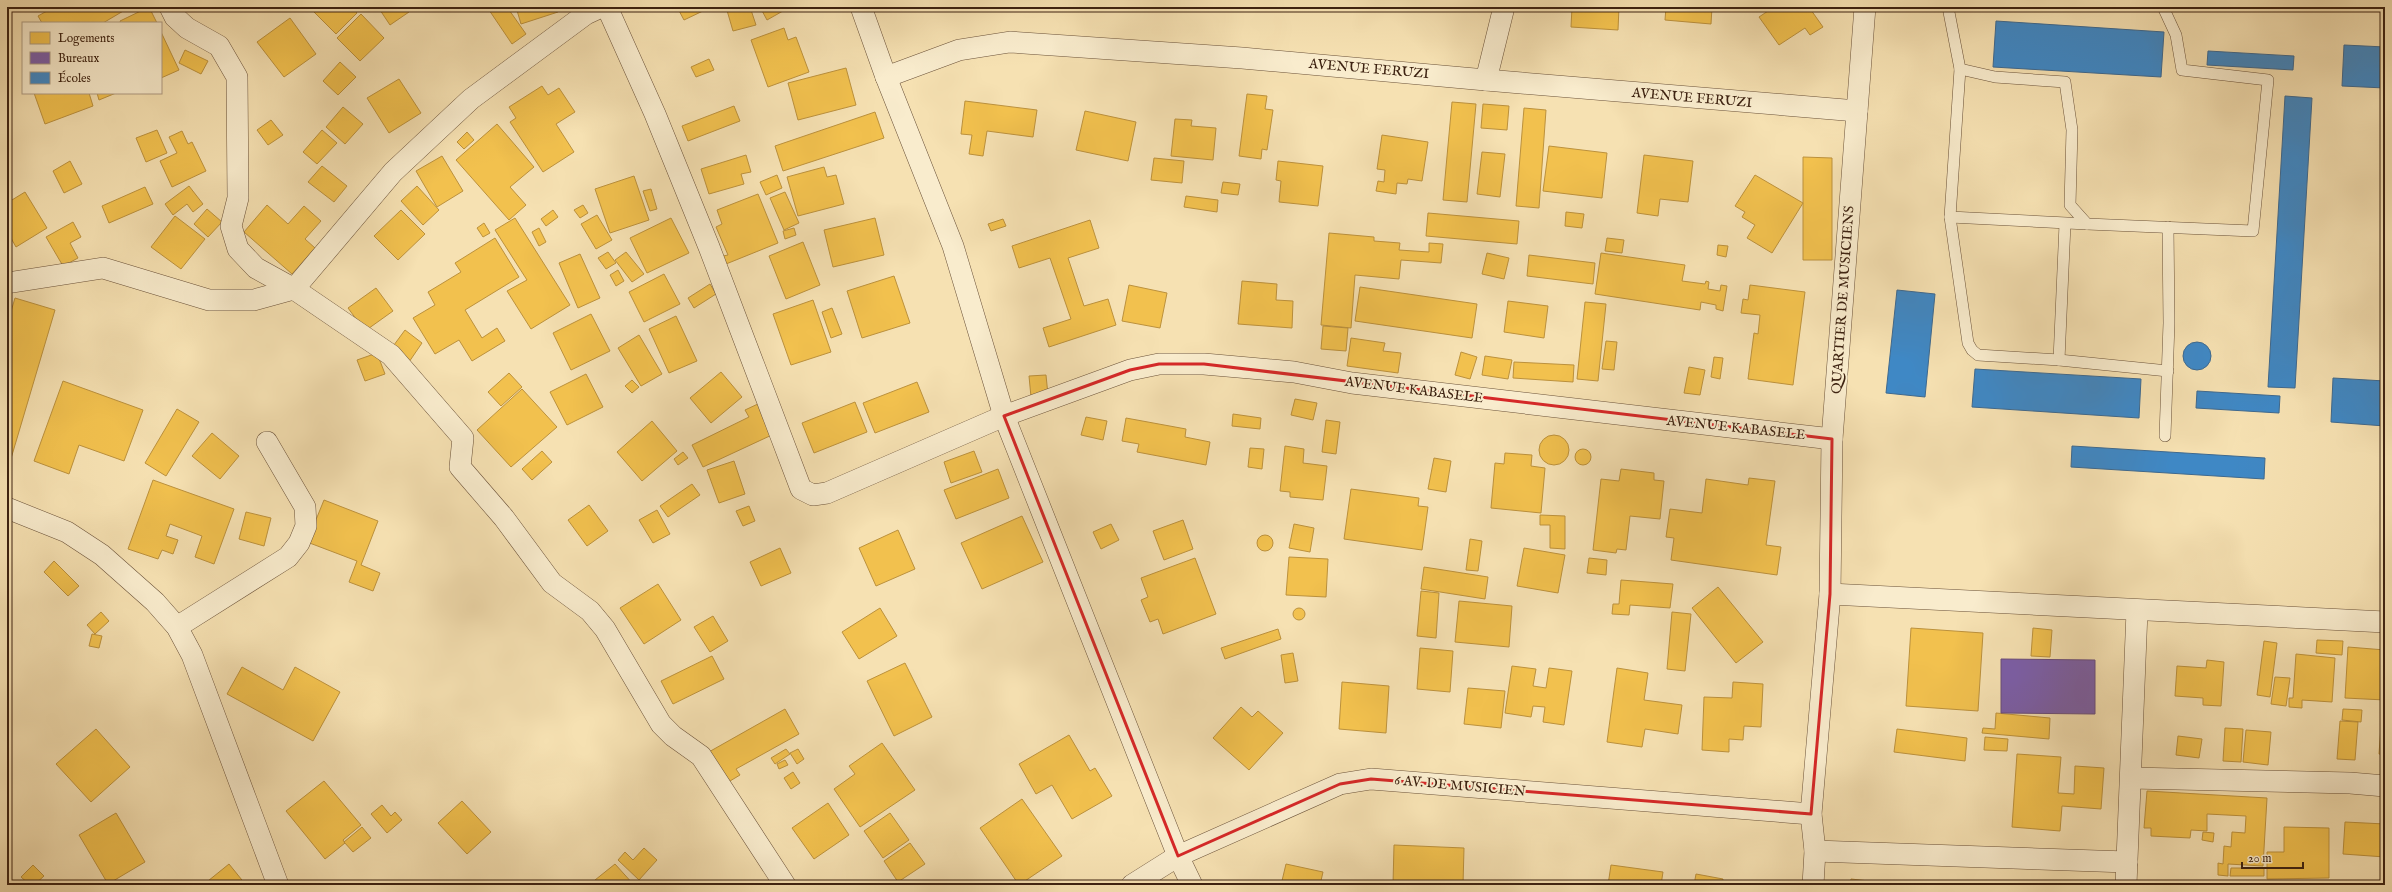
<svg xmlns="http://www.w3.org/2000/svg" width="2392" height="892" font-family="'IM FELL English',serif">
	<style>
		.homes { fill: #f2c14e; stroke: #bc913c }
		.offices { fill: #7b5ea7; stroke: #684c7a }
		.schools { fill: #3f88c5; stroke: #3e698f }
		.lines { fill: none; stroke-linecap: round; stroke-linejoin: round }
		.lane-casing { stroke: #6b5239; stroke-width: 12 }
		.street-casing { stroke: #6b5239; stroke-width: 22 }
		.lane { stroke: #f9eccd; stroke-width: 11 }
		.street { stroke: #f9eccd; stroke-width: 21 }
		.marked { fill: none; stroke: #d62828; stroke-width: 3; stroke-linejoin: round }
		.labels { text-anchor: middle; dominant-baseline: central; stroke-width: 4; stroke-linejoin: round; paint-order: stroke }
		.street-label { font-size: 14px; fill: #3d2211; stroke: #f9eccd }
	</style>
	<rect width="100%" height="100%" fill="#f6e1b2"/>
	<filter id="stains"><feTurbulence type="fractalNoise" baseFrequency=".005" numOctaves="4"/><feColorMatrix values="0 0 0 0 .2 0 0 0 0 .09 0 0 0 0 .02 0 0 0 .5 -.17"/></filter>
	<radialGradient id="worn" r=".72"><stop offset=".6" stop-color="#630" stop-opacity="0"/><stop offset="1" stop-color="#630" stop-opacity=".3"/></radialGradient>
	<g class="homes">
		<polygon points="54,7 130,7 103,23 42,23 38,16"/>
		<polygon points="149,7 157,23 121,23 120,21"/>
		<polygon points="318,7 352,7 357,13 336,34 313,11"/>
		<polygon points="378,7 406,7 409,12 390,25"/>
		<polygon points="487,7 507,7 526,34 512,44"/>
		<polygon points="516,7 556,7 558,12 521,24"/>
		<polygon points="677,7 703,7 705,10 684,20"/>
		<polygon points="726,7 750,7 756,25 733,31"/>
		<polygon points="760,7 790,7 767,20"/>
		<polygon points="1572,7 1619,7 1618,30 1571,27"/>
		<polygon points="1666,7 1712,7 1711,24 1665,20"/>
		<polygon points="1774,7 1816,7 1811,10 1823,27 1810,35 1805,28 1779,45 1759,17"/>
		<polygon points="361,14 384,38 360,61 337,38"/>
		<polygon points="290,18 316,54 284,77 257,42"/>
		<polygon points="784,28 788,40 796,37 809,72 768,87 751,40"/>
		<polygon points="161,32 179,70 161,78"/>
		<polygon points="185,50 208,61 201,74 179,63"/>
		<polygon points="709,59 714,70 696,77 691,67"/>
		<polygon points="340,62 356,77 338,95 323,81"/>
		<polygon points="846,68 856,105 798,120 788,83"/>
		<polygon points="399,79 421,113 389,133 367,98"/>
		<polygon points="542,86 548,95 559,88 575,112 556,124 574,152 543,172 510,122 516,118 509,107"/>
		<polygon points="34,93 89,93 93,106 45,124"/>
		<polygon points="97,93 116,93 99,100"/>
		<polygon points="1247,94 1267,96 1265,109 1273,110 1267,150 1262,149 1261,159 1239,156"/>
		<polygon points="965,101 1037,110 1033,137 987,131 983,156 969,154 972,135 961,134"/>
		<polygon points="1452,102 1476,104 1467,202 1443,200"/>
		<polygon points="1483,104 1509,106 1507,130 1481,128"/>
		<polygon points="734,106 740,121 688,141 682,126"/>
		<polygon points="343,107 363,124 345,144 326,127"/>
		<polygon points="1524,108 1546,110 1539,208 1516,206"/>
		<polygon points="1085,111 1136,122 1128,161 1076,150"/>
		<polygon points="875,112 884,138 783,171 775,146"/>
		<polygon points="1175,119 1192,120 1191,126 1216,128 1213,160 1171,156"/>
		<polygon points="271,120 283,135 268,145 257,130"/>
		<polygon points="497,124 534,167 510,187 526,205 509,220 456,160"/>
		<polygon points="157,130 167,153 146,162 136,138"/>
		<polygon points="322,130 337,143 317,164 303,152"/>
		<polygon points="182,131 188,144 192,142 206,171 172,187 160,161 177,153 169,137"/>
		<polygon points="467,132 474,140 464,149 457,142"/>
		<polygon points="1382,135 1428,142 1422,181 1408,179 1407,184 1397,183 1396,194 1376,191 1378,181 1384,182 1385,170 1377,169"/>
		<polygon points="1549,146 1607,153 1602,198 1543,191"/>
		<polygon points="1482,152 1505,154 1500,197 1477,194"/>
		<polygon points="746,155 751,172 741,174 744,184 709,194 701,169"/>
		<polygon points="1644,155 1693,161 1688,202 1660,199 1658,216 1637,213"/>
		<polygon points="442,156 463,191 437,207 416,171"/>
		<polygon points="1803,157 1832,158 1832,260 1803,260"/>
		<polygon points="1154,158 1184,161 1182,183 1151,180"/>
		<polygon points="70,161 82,184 64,193 53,171"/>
		<polygon points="1278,161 1323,166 1318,206 1279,202 1281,181 1276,180"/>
		<polygon points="322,166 347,186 334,202 308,182"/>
		<polygon points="824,167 827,177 836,175 844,204 798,216 787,177"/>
		<polygon points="777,175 782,188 766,195 760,182"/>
		<polygon points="1755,175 1803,203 1772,253 1747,238 1755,225 1742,217 1745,212 1735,206"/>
		<polygon points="634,176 649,220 610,233 595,189"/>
		<polygon points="1223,182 1240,184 1238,195 1221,193"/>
		<polygon points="189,186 203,204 193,212 187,204 173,215 165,204"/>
		<polygon points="417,186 439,210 423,225 401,201"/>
		<polygon points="145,187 153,204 109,223 102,206"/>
		<polygon points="651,189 657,209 650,211 643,191"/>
		<polygon points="25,192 47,228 16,247 7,231 7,211 9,210 7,203"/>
		<polygon points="785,192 799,223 784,230 770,198"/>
		<polygon points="758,194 778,243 726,264 723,256 728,255 716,227 722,224 717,210"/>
		<polygon points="1186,196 1218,200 1217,212 1184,207"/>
		<polygon points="267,205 288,224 304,206 321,221 305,239 315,248 292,274 244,232"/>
		<polygon points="583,205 588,213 580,218 574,210"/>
		<polygon points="207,209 222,222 208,237 194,224"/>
		<polygon points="401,210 425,234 398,260 374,236"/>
		<polygon points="553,210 558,217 546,226 541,219"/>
		<polygon points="1566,212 1584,214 1582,228 1565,226"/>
		<polygon points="1428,213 1519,221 1517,244 1426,236"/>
		<polygon points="597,215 612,240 596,249 581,224"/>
		<polygon points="175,216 205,239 181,269 151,247"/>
		<polygon points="515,218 570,305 531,329 507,291 527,280 495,230"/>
		<polygon points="671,218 689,253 647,273 630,238"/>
		<polygon points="875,218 884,255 833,267 824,230"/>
		<polygon points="1003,219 1006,226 991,231 988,224"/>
		<polygon points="1090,220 1099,248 1068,258 1084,306 1108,299 1116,325 1049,347 1043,328 1071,319 1050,258 1019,268 1012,246"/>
		<polygon points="73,222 81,237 70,243 78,258 63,266 46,237"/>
		<polygon points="484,223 490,233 483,237 477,228"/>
		<polygon points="539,228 546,242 539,246 532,232"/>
		<polygon points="794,228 796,235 785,239 783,231"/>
		<polygon points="1329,233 1374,237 1374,241 1400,243 1399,250 1429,252 1429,243 1443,244 1441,263 1401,260 1399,279 1355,275 1351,328 1321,325"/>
		<polygon points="495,238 519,277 465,310 482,338 497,328 505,341 472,361 459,340 435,354 413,318 435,305 428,292 461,272 455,263"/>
		<polygon points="1607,238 1624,240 1622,253 1605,251"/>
		<polygon points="803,242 820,285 786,299 769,256"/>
		<polygon points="1718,245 1728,246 1726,257 1717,255"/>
		<polygon points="608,252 616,263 606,269 598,258"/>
		<polygon points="626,252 644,274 632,282 615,260"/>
		<polygon points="1487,253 1509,258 1504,279 1482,274"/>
		<polygon points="1601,253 1685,265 1682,281 1705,284 1706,281 1709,282 1708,289 1720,291 1721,285 1727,286 1723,311 1716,309 1716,305 1701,302 1700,310 1595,294"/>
		<polygon points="580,254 600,298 578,308 559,263"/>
		<polygon points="1529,255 1595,263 1593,284 1527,276"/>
		<polygon points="618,270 624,281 616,286 610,275"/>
		<polygon points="664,274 680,304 644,322 629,292"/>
		<polygon points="894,276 910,323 862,338 847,291"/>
		<polygon points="1242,281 1277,284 1276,300 1293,301 1292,328 1238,324"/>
		<polygon points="710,284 716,294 694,308 688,298"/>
		<polygon points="1129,285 1167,293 1160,328 1122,321"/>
		<polygon points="1750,285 1805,292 1793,385 1748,379 1754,333 1758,334 1760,315 1741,313 1743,299 1748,300"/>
		<polygon points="1360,287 1477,304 1472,338 1355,321"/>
		<polygon points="376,288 393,311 365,331 348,308"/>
		<polygon points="15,298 55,310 7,472 7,325"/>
		<polygon points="813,300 831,352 791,365 773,314"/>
		<polygon points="1508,301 1548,306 1544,338 1504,332"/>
		<polygon points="1585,302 1606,304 1598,381 1577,379"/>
		<polygon points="832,308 842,334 831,338 822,312"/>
		<polygon points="591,314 610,351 571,370 553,333"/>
		<polygon points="676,316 697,361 669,373 649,329"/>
		<polygon points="1323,326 1348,328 1346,351 1321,349"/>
		<polygon points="405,330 422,343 409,362 391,349"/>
		<polygon points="639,335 662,374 641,386 618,348"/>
		<polygon points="1351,338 1385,343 1383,351 1401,353 1398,373 1347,366"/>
		<polygon points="1606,341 1617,342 1614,370 1602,369"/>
		<polygon points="1461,352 1477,357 1470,379 1455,375"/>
		<polygon points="377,353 385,374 365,381 357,360"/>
		<polygon points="1485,356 1512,360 1508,379 1482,375"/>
		<polygon points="1714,357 1723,358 1720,379 1711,377"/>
		<polygon points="1514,362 1574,365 1573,382 1513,378"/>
		<polygon points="1689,367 1705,370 1700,395 1684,393"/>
		<polygon points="721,372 742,397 711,423 690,398"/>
		<polygon points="509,373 522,387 501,406 488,392"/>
		<polygon points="586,374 603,407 567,425 550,392"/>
		<polygon points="1046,375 1048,395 1031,397 1029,376"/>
		<polygon points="632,380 639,387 632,393 625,386"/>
		<polygon points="63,381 143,410 124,461 79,445 69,474 34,461"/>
		<polygon points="917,382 929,412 875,433 863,403"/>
		<polygon points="522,389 557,427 511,467 477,430"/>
		<polygon points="1295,399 1317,403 1313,420 1291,415"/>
		<polygon points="855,402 867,432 814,453 802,423"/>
		<polygon points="760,403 774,434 703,467 692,445 749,417 745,410"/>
		<polygon points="177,409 199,422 166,476 145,463"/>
		<polygon points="1233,414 1261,418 1260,429 1232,426"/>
		<polygon points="1086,417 1107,421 1103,440 1081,435"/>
		<polygon points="1126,418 1186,429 1185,437 1210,442 1206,465 1137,452 1139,444 1122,441"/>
		<polygon points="1326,420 1340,422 1336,454 1322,452"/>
		<polygon points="652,421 677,451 642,481 617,452"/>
		<polygon points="212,433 239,456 220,479 192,456"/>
		<circle cx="1554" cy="450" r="15"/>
		<polygon points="1285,446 1304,449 1303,463 1327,466 1323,500 1290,497 1290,492 1280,491"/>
		<polygon points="1250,448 1264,449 1262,469 1248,467"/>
		<circle cx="1583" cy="457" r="8"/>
		<polygon points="542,451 552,462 532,480 522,469"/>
		<polygon points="974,451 982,472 951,483 944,462"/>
		<polygon points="683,452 688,458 678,465 674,459"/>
		<polygon points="1505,453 1532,455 1531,466 1545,468 1541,513 1491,508 1495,463 1504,464"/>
		<polygon points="1434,458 1451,461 1446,492 1428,489"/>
		<polygon points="734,461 745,494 719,503 707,470"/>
		<polygon points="998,469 1009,498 956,519 944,490"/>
		<polygon points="1621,469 1654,473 1654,480 1664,481 1660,519 1630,516 1626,550 1617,549 1616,553 1593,550 1601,479 1619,481"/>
		<polygon points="1749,478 1775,481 1766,545 1781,547 1777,575 1671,560 1674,538 1666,537 1670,509 1702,513 1706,479 1748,485"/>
		<polygon points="153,480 234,509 214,564 195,557 202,536 170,524 166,536 178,540 173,554 162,550 158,559 128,549"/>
		<polygon points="692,484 700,495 668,517 660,506"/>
		<polygon points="1351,489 1419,498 1418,506 1428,507 1422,550 1344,539"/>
		<polygon points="324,500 378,521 361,565 380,573 373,591 349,582 357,561 307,542"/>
		<polygon points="589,505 608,531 587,546 568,520"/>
		<polygon points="749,506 755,521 743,526 736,511"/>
		<polygon points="657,510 670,534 653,543 639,520"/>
		<polygon points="246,512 271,518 264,546 239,539"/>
		<polygon points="1540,515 1565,516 1565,549 1550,548 1550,525 1540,525"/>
		<polygon points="1022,516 1043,562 982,589 961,543"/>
		<polygon points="1183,520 1193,549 1164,560 1153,531"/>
		<polygon points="1111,524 1119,540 1101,549 1093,532"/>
		<polygon points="1294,524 1314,528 1310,552 1289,548"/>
		<polygon points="898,530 915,569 876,586 859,548"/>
		<circle cx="1265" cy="543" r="8"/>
		<polygon points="1470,539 1482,541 1478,571 1466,570"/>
		<polygon points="780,548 791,573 761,586 750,562"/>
		<polygon points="1524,548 1565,555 1558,593 1517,586"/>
		<polygon points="1289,557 1328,559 1326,597 1286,595"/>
		<polygon points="1195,558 1216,614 1163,634 1158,619 1150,622 1141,600 1148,597 1141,578"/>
		<polygon points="1589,558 1607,560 1606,575 1587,573"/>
		<polygon points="54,561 79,586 68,596 44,572"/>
		<polygon points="1424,567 1488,577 1485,599 1421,589"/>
		<polygon points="1621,580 1673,584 1670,608 1630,605 1629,615 1612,614 1613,604 1619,604"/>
		<polygon points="658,584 681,620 644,644 620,608"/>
		<polygon points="1718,587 1763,642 1736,663 1692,608"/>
		<polygon points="1421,591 1439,593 1436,638 1417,636"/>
		<polygon points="1459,601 1512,606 1509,647 1455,642"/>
		<circle cx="1299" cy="614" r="6"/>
		<polygon points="880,608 897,636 859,659 842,632"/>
		<polygon points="101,612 109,621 95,634 87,625"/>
		<polygon points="1672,612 1691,614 1685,671 1667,669"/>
		<polygon points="713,616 728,641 710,652 694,627"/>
		<polygon points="1911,628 1983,633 1978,711 1906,706"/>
		<polygon points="2033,628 2052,630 2050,657 2031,656"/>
		<polygon points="1278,629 1281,639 1225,659 1221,648"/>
		<polygon points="92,634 102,636 99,648 89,646"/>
		<polygon points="2317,640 2343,641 2342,655 2316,653"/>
		<polygon points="2264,641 2277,643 2270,697 2257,695"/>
		<polygon points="2348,647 2385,650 2385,700 2345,698"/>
		<polygon points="1420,648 1453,651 1450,692 1417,689"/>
		<polygon points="1293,653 1298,681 1285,683 1281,655"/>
		<polygon points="2296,654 2335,658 2332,702 2302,700 2302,708 2289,707 2289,698 2293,698"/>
		<polygon points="712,656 724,679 673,704 661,681"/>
		<polygon points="2207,660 2224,662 2221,706 2203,705 2203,698 2175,696 2177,666 2206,668"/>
		<polygon points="905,663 932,717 894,736 867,681"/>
		<polygon points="1512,666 1536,669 1533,686 1546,688 1549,668 1572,671 1564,725 1543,722 1545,707 1533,706 1531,717 1505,713"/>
		<polygon points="242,667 283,690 295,667 340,692 313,741 227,694"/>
		<polygon points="1617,668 1648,673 1644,700 1682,705 1678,734 1645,729 1642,747 1607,742"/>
		<polygon points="2275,677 2290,678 2286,706 2271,704"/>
		<polygon points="1342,682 1389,686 1386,733 1339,729"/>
		<polygon points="1733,682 1763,684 1761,727 1744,726 1743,740 1729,739 1729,752 1702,750 1704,697 1732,698"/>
		<polygon points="1468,688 1505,691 1501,728 1464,724"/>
		<polygon points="1241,707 1252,717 1258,711 1283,733 1249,770 1213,738"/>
		<polygon points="785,709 799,734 736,769 740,775 725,784 707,753"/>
		<polygon points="2343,709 2362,710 2361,722 2342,720"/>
		<polygon points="2382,712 2385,712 2385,755 2379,754"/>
		<polygon points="1996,713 2050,718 2049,739 1982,733 1983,728 1995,729"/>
		<polygon points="2340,721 2358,722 2355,760 2337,759"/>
		<polygon points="2225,728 2243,729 2241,762 2223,761"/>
		<polygon points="96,729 130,767 91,802 56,764"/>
		<polygon points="1897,729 1967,738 1965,761 1894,752"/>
		<polygon points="2246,730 2271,732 2268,765 2243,762"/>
		<polygon points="1069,735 1090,771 1095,768 1112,796 1072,819 1052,785 1036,794 1019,764"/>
		<polygon points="2178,736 2202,739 2199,758 2176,755"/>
		<polygon points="1985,737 2008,739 2007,751 1984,750"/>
		<polygon points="882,743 915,790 860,827 834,789 855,774 849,766"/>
		<polygon points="786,749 790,754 775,764 771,758"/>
		<polygon points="798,749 804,759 797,764 790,753"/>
		<polygon points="2017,754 2061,757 2058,793 2074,794 2075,766 2104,768 2101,809 2062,806 2060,831 2012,827"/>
		<polygon points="785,760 788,765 779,769 777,764"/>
		<polygon points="793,772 800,783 791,789 784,778"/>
		<polygon points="324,781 361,825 343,840 345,843 325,859 286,811"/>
		<polygon points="2147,791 2267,798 2263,866 2228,864 2228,876 2218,875 2218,863 2223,864 2224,846 2231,847 2232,832 2245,833 2246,816 2207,814 2207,831 2191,830 2190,838 2151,836 2151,828 2144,828"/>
		<polygon points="1022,799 1062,856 1019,885 980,828"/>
		<polygon points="462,801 491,832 467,854 438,823"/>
		<polygon points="828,803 849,835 814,859 792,828"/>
		<polygon points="382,805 391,816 395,812 402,820 387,833 371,814"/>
		<polygon points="116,813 145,862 108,884 79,835"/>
		<polygon points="890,813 909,840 883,858 864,831"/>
		<polygon points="2345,822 2385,824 2385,857 2343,854"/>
		<polygon points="362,827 371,838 353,852 344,842"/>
		<polygon points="2284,827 2329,828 2329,878 2267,879 2267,852 2284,852"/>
		<polygon points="2203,832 2214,833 2213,842 2202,840"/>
		<polygon points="910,843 925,864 898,882 884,861"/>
		<polygon points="1394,845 1464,848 1463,885 1393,884"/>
		<polygon points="644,848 657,860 639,880 618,860 625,852 633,860"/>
		<polygon points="229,864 246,885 203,885"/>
		<polygon points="615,864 634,885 599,885 595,880"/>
		<polygon points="1286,864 1323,872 1320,885 1281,885"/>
		<polygon points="33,865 44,876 34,885 30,885 21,877"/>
		<polygon points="1611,865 1663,872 1661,885 1608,885"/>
		<polygon points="2231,868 2264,868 2264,876 2230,876"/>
		<polygon points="1696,874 1723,879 1722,885 1694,885"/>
		<polygon points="1851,879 1869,881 1869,885 1850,885"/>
	</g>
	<polygon class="offices" points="2001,659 2095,660 2095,714 2001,713"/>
	<g class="schools">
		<polygon points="1996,21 2164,32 2161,77 1993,67"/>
		<polygon points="2344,45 2385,47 2385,88 2342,86"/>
		<polygon points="2208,51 2294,56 2293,70 2207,65"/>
		<polygon points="2285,96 2312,98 2295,388 2268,387"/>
		<polygon points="1897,290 1935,294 1925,397 1886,393"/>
		<circle cx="2197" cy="356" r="14"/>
		<polygon points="1975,369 2141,379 2139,418 1972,407"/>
		<polygon points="2333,378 2385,381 2385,426 2331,422"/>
		<polygon points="2197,391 2280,396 2279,413 2196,408"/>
		<polygon points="2072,446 2265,458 2264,479 2071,467"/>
	</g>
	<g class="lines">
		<g class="lane-casing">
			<g id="lane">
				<polyline points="1948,7 1960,69 1995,77 2065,82 2072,130 2070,205 2087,224 2253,231 2268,80 2182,70 2176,35 2163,7"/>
				<polyline points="1960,69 1950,217 1968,343 1972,350 1978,355 2059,360 2168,371"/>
				<polyline points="1950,217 2087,224"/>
				<polyline points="2059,360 2065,224"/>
				<polyline points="2165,436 2169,323 2168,227"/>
			</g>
		</g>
		<g class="street-casing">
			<g id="street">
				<polyline points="170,7 175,17 187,28 219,46 237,77 238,198 231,226 238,249 256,268 294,289 391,355 463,438 460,467 504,518 552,583 590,611 605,629 661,724 673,736 701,756 785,885"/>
				<polyline points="607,7 655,114 709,247 801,489 813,495 827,493 1004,416 1130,370 1159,364 1204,364 1294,372 1352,383 1832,439"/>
				<polyline points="861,7 886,77 953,246 1004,416 1178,856 1192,885"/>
				<polyline points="886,77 959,50 1010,42 1242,58 1486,80 1857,111"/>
				<polyline points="1486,80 1504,7"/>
				<polyline points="7,283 103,268 209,300 254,300 294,289 393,172 471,99 586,14 601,7"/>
				<polyline points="7,508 67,532 102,555 155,602 177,627 192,655 278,885"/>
				<polyline points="1830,594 2385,622"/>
				<polyline points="177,627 288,557 299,543 306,526 305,507 267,442"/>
				<polyline points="2131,778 2350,783 2385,786"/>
				<polyline points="1815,851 2127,862"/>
				<polyline points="1132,885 1178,856 1340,784 1371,779 1811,814"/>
				<polyline points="1813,885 1815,851 1811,814 1830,594 1832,439 1865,7"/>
				<polyline points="2126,885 2137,611"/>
			</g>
		</g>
		<use href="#lane" class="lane"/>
		<use href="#street" class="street"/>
	</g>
	<path class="marked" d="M1159,364H1204L1832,439L1830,594L1811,814L1371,779L1340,784L1178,856L1004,416L1130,370Z"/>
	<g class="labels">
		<g class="street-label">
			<text transform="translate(1369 69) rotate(5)">AVENUE FERUZI</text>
			<text transform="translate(1692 98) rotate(5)">AVENUE FERUZI</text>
			<text transform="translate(1843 300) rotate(-86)">QUARTIER DE MUSICIENS</text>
			<text transform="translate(1414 390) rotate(7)">AVENUE KABASELE</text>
			<text transform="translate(1736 428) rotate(6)">AVENUE KABASELE</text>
			<text transform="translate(1460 786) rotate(5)">6 AV. DE MUSICIEN</text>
		</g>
	</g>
	<rect width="2392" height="892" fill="none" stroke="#f6e1b2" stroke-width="24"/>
	<rect x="8" y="8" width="2376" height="876" fill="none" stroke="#3d2211" stroke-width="2"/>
	<rect x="12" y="12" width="2368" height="868" fill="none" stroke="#3d2211"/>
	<rect x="22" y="22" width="140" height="72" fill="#f9eccd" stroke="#ae9b82"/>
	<rect x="30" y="32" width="20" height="12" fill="#f2c14e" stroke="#ae9b82"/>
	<text x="58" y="42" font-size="12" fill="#3d2211">Logements</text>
	<rect x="30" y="52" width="20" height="12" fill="#7b5ea7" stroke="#ae9b82"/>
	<text x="58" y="62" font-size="12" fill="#3d2211">Bureaux</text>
	<rect x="30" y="72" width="20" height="12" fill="#3f88c5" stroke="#ae9b82"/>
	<text x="58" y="82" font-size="12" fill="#3d2211">Écoles</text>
	<path d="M2242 862v6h61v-6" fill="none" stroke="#3d2211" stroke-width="2"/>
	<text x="2248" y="862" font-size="12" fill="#3d2211" stroke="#f9eccd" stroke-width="3" paint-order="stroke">20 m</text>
	<rect width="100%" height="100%" filter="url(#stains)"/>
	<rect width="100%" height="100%" fill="url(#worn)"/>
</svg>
